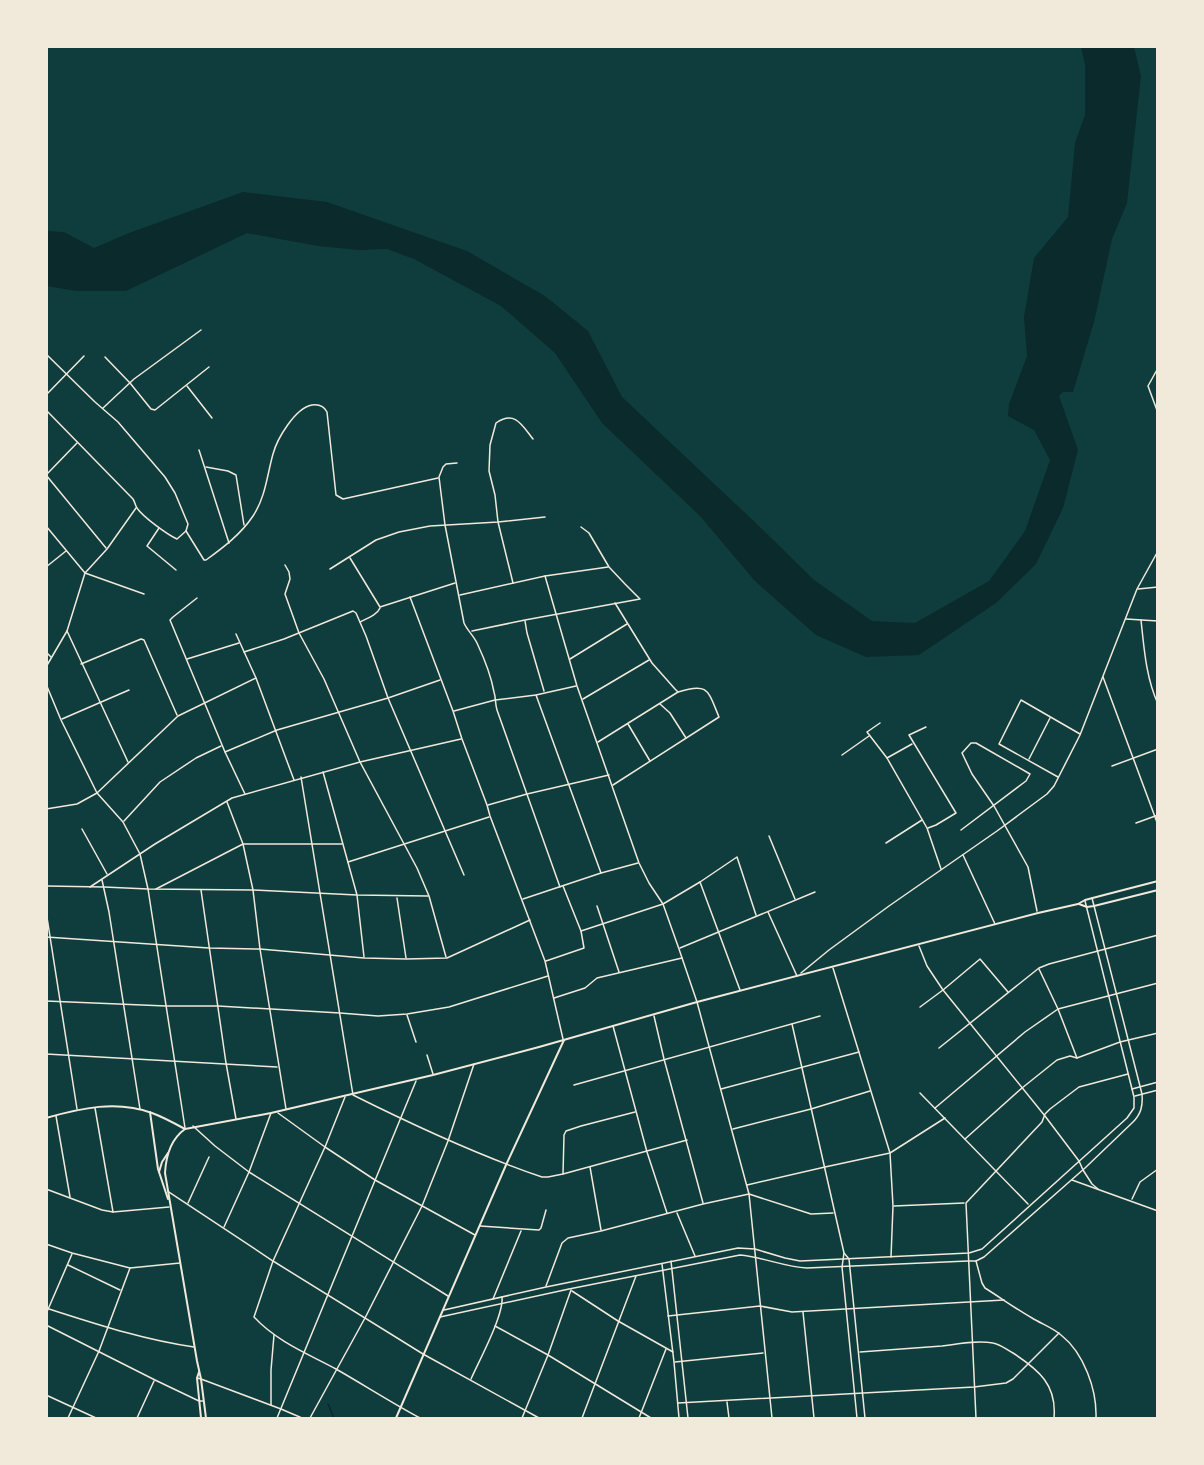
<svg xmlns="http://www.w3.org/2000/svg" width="1204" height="1465" font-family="Jost,sans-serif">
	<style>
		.water { fill: #0a2a2b }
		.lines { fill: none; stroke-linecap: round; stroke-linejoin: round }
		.stream { stroke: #0a2a2b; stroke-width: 1.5 }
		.minor { stroke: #f1e9da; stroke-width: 1.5 }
		.tertiary { stroke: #f1e9da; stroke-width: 2 }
		.secondary { stroke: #f1e9da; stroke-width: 2 }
	</style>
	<rect width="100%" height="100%" fill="#0f3d3e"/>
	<polygon class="water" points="1081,47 1134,47 1141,76 1127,203 1112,239 1094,322 1073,392 1063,392 1059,396 1078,450 1063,508 1036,564 996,603 919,655 866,657 816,635 755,581 700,516 602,423 555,353 501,306 414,259 387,249 359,250 318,246 247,233 126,291 76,291 47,286 47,231 64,232 94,248 129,233 243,192 327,202 467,251 545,296 588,331 622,397 759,526 814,580 872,621 915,623 989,581 1025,531 1050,460 1034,430 1008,416 1009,404 1027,356 1024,317 1034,258 1068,217 1075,143 1085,115 1085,65"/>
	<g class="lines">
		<polyline class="stream" points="328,1404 334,1418"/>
		<g class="minor">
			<path d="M46,354L95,402L118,422L165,477L175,493L188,524L186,531L177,539C168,535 143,517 137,508C135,505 135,502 133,499L46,410"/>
			<polyline points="105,357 130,383 151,409 155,410 209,367"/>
			<polyline points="1158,368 1148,386 1158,413"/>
			<polyline points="187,386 212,418"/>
			<polyline points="46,395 84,356"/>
			<polyline points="103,408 134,379 201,330"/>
			<polyline points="199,450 229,543"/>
			<path d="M457,463L446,464L443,467L439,477L445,525L464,623C467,630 473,635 477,643C484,658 491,675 494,692C496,698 495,704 497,710L560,887"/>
			<polyline points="206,467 228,471 236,475 244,525"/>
			<polyline points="47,474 77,443"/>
			<polyline points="46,475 106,548"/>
			<polyline points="46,526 85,573 144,594"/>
			<polyline points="159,528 147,546 176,570"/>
			<path d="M186,531L204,560H206C224,547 241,534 253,516C266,496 267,475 273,454C277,439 295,408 312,405C319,404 324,406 327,412L336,495L343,499L438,478"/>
			<polyline points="350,558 380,607 455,583"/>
			<polyline points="285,565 289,572 290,579 285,594 299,633 324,679 360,762 417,868 429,896 446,957"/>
			<polyline points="46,567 66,551"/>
			<polyline points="330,569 376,540 399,532 430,526 498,522 545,517"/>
			<polyline points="545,576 577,686 639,863 649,883 663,904 679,949 697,1002 749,1194 772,1418"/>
			<path d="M513,583L498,522L495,495L489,471L490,445L496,423C515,410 522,425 533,439"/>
			<polyline points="1138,589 1158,587"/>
			<polyline points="460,595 545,576 608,567"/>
			<polyline points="410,597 453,711 462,739 487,805 490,816 545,961 563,1039"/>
			<polyline points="197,598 173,617 170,620 225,752 245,794"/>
			<polyline points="1126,619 1158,621"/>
			<path d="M1141,620C1144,648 1146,678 1158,704"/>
			<polyline points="525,621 527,633 544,691"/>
			<path d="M360,622C368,618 377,615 380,608"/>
			<polyline points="67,631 128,762"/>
			<polyline points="472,631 525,620 640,599 625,584 609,567 589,533 581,527"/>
			<polyline points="236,634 256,678 294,780"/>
			<polyline points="46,652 51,657"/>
			<polyline points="244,652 284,639 353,611 356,613 366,636 388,698 464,875"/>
			<polyline points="187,659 239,643"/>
			<polyline points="570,659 627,624"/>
			<polyline points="81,664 141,639 144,640 177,715"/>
			<polyline points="46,667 67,631 85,573 107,549 136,508"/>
			<polyline points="1103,677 1158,825"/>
			<polyline points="46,684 61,720 97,793 123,822 140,854 148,889 185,1128"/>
			<polyline points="536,695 601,873"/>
			<polyline points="583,699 649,660"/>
			<polyline points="660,704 670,713 686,738"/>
			<polyline points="454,711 495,700 536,695 576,686"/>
			<polyline points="62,719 129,690"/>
			<polyline points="880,723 867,732 887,758 927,828 941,869"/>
			<polyline points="628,724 650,761"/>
			<polyline points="926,727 909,735 956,813 936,825 928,828"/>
			<polyline points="598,742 678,692"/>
			<polyline points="225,752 277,730 388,698 440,680"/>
			<polyline points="842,755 869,736"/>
			<polyline points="887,758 912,744"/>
			<polyline points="1029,759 1050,718"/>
			<polyline points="1112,766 1158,749"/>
			<polyline points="323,772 357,895 364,957"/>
			<path d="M301,777L353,1095C415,1126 477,1155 542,1177H548L563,1174L687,1140"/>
			<polyline points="1058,777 999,744 1021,700 1080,734"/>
			<path d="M613,785L719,717C708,691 709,682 678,692L675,689L652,663L615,603"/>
			<polyline points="227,802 243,844 253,890 260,949 286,1109"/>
			<polyline points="488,805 527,794 609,775"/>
			<polyline points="46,809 77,804 97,793 178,716 256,678"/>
			<polyline points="124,821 160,782 196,758 221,746"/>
			<polyline points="1136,823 1158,815"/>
			<polyline points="82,829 107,874"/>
			<polyline points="961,830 1026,781 1030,774 976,743 971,743 962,753 972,774 994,806 1028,867 1037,911"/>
			<polyline points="769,836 795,899"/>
			<polyline points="886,843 922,820"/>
			<polyline points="963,855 995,924"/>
			<polyline points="348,862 489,817"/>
			<polyline points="102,880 109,912 140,1109"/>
			<polyline points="700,882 737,857 756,915"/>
			<polyline points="46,886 104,887 148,889 253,890 357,895 428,896"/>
			<polyline points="90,887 155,844 232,798 360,762 461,739"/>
			<polyline points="156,889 243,844 342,844"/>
			<polyline points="201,890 226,1063 236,1119"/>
			<polyline points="397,898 406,958"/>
			<polyline points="523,899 601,873 638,863"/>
			<polyline points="597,906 619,972"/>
			<polyline points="46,911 77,1109"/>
			<polyline points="768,912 797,976"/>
			<polyline points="581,931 663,904 700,882 740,990"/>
			<polyline points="46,937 209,948 260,949 364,958 406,959 447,958 530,920"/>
			<polyline points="919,946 927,966 943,990 1045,1116 1079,1161 1083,1170 1092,1184 1098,1189"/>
			<polyline points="680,948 815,892"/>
			<polyline points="546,961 584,948 581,931 563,886"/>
			<polyline points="833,968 890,1153 893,1206 891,1257"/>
			<polyline points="1039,969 1058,1009 1077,1058"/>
			<polyline points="801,973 829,950 889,906 997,831 1047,794 1054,786 1080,735 1137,589 1158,551"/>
			<polyline points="554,998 585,988 597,978 682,958"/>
			<polyline points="46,1001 166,1006 218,1006 340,1013 378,1016 407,1014 449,1007 548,976"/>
			<polyline points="920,1007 943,990 980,959 1008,992"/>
			<polyline points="407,1015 416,1042"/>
			<polyline points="654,1016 664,1059 703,1203"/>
			<polyline points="792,1024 844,1253 849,1259 865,1418"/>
			<polyline points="613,1026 647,1152 667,1213"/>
			<polyline points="939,1048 1039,968 1049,964 1158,935"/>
			<polyline points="46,1054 277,1067"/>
			<polyline points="427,1055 433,1074"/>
			<polyline points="574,1085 820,1016"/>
			<polyline points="721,1089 859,1052"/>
			<polyline points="1132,1089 1158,1082"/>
			<polyline points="920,1093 1028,1204"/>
			<polyline points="1135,1096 1158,1090"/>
			<path d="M345,1097L325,1147L273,1261L254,1317C276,1341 308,1354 336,1369C364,1385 392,1403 420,1418"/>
			<polyline points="95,1108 113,1212"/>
			<polyline points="935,1108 1025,1032 1058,1009 1158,983"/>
			<polyline points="278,1113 325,1147 375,1180 475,1235"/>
			<polyline points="56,1116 70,1197"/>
			<polyline points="193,1126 215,1146 249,1172 448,1296"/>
			<polyline points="733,1129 811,1109 870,1091"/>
			<polyline points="965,1139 1022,1088 1057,1060 1070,1056 1077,1058 1120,1042 1158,1033"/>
			<polyline points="590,1167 601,1230"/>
			<polyline points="563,1174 564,1135 566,1131 581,1126 635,1112"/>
			<polyline points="1072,1180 1158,1211"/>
			<polyline points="747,1185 825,1167 890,1153 945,1118"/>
			<polyline points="46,1189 102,1210 113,1212 169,1207"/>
			<polyline points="169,1192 273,1261 423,1354 539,1418"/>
			<polyline points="1132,1199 1140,1182 1158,1169"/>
			<polyline points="188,1203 209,1157"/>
			<polyline points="894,1206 964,1203"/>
			<polyline points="677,1213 695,1256"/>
			<polyline points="480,1226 539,1230 541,1228 546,1210"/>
			<polyline points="224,1227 249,1172 271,1113"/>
			<polyline points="46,1244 72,1253 130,1268 180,1263"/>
			<polyline points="844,1253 842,1267 857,1418"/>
			<polyline points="671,1261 688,1418"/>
			<path d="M976,1261L982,1283L985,1288C1001,1298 1016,1309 1032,1318C1042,1324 1053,1328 1061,1335C1084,1353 1097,1390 1096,1418"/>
			<polyline points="662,1264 674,1362 679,1418"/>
			<polyline points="68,1265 120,1290"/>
			<polyline points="546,1286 562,1243 568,1238 601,1231 703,1204 749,1194 811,1214 833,1213"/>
			<polyline points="572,1291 618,1321 673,1352"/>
			<polyline points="493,1299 521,1231"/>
			<path d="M49,1309C96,1324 144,1340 194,1347"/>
			<polyline points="444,1310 546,1287 738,1248 755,1249 785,1258 800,1261 969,1253 982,1249 1127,1118 1134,1108 1134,1097 1085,901"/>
			<polyline points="803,1312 814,1418"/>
			<polyline points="46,1314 72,1254"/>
			<polyline points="668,1316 760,1306 792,1312 1004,1300"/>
			<path d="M440,1317L569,1289L740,1255C763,1257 784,1267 807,1268L968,1261H976L984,1257L1085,1168L1133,1122C1141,1114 1143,1106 1142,1094L1092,898"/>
			<polyline points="46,1325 155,1380 199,1401 203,1401"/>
			<polyline points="495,1326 548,1355 651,1418"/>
			<path d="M860,1352C887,1350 915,1348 942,1346C958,1344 976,1340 993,1343C1000,1344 1007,1350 1013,1353C1039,1370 1057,1385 1054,1418"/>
			<polyline points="675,1362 763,1353"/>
			<polyline points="197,1378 201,1379 281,1409 302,1418"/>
			<path d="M471,1379C479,1361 504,1315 502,1297"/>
			<polyline points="46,1395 96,1418"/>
			<polyline points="727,1402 729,1418"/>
			<polyline points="678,1403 974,1387 1006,1383 1013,1379 1059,1333"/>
			<polyline points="271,1405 271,1370 274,1335"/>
			<polyline points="68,1418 99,1351 130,1268"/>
			<polyline points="137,1418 154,1381"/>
			<polyline points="277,1418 416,1081"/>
			<polyline points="310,1418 365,1318 422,1206 448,1141 474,1064"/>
			<polyline points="522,1418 548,1355 571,1290"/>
			<polyline points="582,1418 636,1276"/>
			<polyline points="639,1418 666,1349"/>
			<polyline points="976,1418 966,1203 1042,1122 1045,1114 1050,1109 1079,1087 1128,1074"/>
		</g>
		<g class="tertiary">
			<polyline points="150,1112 158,1169 168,1199"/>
			<path d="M46,1118C81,1108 117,1100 152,1113C163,1117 174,1123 185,1129"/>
			<polyline points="159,1172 162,1162 168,1153"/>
			<polyline points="396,1418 506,1165 564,1040"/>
		</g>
		<g class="secondary">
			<polyline points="1079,904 1087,907 1094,906 1158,890"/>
			<polyline points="199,1372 197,1378 201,1418"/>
			<path d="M206,1418L201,1379L197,1361L165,1173C166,1155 171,1139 185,1129L271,1113L433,1075L539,1047L697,1002L1038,913L1078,904L1085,900L1104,895L1158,881"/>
		</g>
	</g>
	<rect width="1204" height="1465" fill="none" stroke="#f1e9da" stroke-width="96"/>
</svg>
